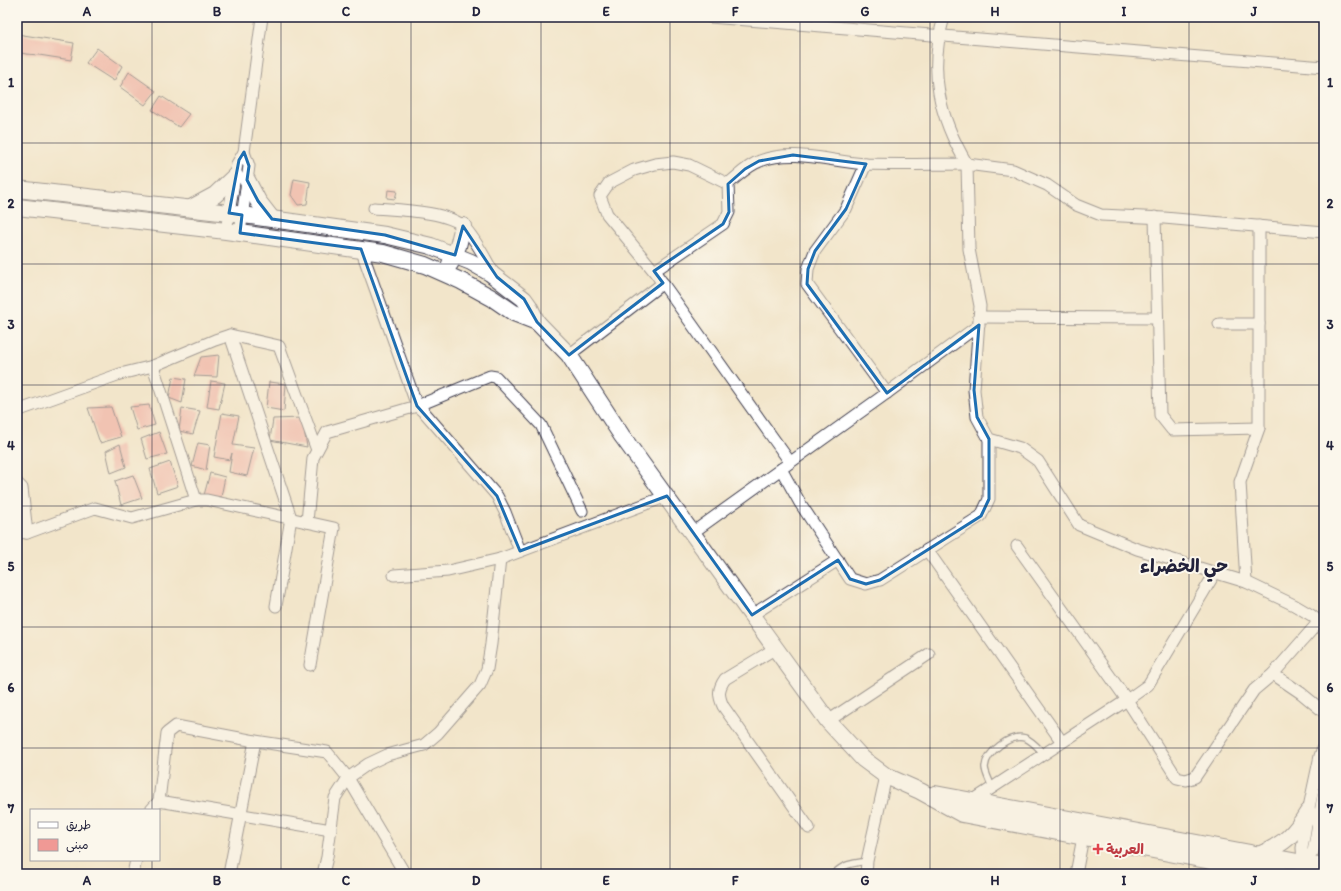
<svg xmlns="http://www.w3.org/2000/svg" width="1341" height="891" font-family="Itim,'Playpen Sans Arabic',sans-serif">
	<style>
		.building { fill: #f09995 }
		.lines { fill: none; stroke-linecap: round; stroke-linejoin: round }
		.lane-casing { stroke: #413f50; stroke-width: 8 }
		.street-casing { stroke: #413f50; stroke-width: 13 }
		.secondary-casing { stroke: #413f50; stroke-width: 18 }
		.lane { stroke: #fff; stroke-width: 5.5 }
		.street { stroke: #fff; stroke-width: 11 }
		.secondary { stroke: #fff; stroke-width: 16 }
		.marked { fill: none; stroke: #1f6fb2; stroke-width: 3; stroke-linejoin: round }
		.grid { fill: none; stroke: #22223b; stroke-width: 1; stroke-opacity: 0.55 }
		.health-dot { fill: #e0444e; stroke: #fbf7ec; stroke-width: 1.5 }
		.labels { text-anchor: middle; dominant-baseline: central; stroke-width: 4; stroke-linejoin: round; paint-order: stroke }
		.health-label { font-size: 14px; font-weight: bold; fill: #be3a42; stroke: #fbf7ec; text-anchor: start }
		.district-label { font-size: 18px; font-weight: bold; fill: #22223b; stroke: #fbf7ec }
		.neatline { fill: none; stroke: #22223b; stroke-width: 1.5 }
		.grid-label { font-size: 13px; text-anchor: middle; font-weight: bold; fill: #22223b }
	</style>
	<rect width="100%" height="100%" fill="#fbf7ec"/>
	<filter id="ink" filterUnits="userSpaceOnUse"><feTurbulence type="fractalNoise" baseFrequency=".025" numOctaves="2"/><feDisplacementMap in="SourceGraphic" scale="8" xChannelSelector="R" yChannelSelector="G"/><feConvolveMatrix kernelMatrix="1 2 1 2 8 2 1 2 1" color-interpolation-filters="sRGB"/></filter>
	<filter id="wash" filterUnits="userSpaceOnUse"><feTurbulence type="fractalNoise" baseFrequency=".012" numOctaves="4" result="noise"/><feDisplacementMap in="SourceGraphic" scale="16" xChannelSelector="R" yChannelSelector="G"/><feGaussianBlur stdDeviation="0.9" result="paint"/><feColorMatrix in="noise" values="0 0 0 0 0 0 0 0 0 0 0 0 0 0 0 0 0 1.4 0 .05"/><feComposite in="paint" operator="in"/></filter>
	<g filter="url(#wash)">
		<rect width="100%" height="100%" fill="#f2e5ca"/>
		<g id="blocks">
			<g class="building">
				<polygon points="17,34 74,43 71,60 39,55 26,54 17,52"/>
				<polygon points="97,48 122,66 114,81 86,63"/>
				<polygon points="129,72 156,91 145,105 120,87"/>
				<polygon points="161,96 189,114 179,127 152,110"/>
				<polygon points="294,179 310,182 307,204 298,205 291,195"/>
				<polygon points="388,190 397,191 395,199 387,198"/>
				<polygon points="219,355 217,377 194,376 201,357"/>
				<polygon points="173,377 186,379 182,403 169,398"/>
				<polygon points="211,381 225,383 219,409 207,407"/>
				<polygon points="269,382 286,384 284,411 266,408"/>
				<polygon points="149,405 155,425 137,430 130,407"/>
				<polygon points="111,407 121,437 100,443 88,408"/>
				<polygon points="182,408 200,411 193,434 179,431"/>
				<polygon points="222,413 239,416 233,445 254,448 247,476 229,472 232,453 230,460 214,457"/>
				<polygon points="302,418 307,447 270,440 273,419"/>
				<polygon points="159,432 167,454 147,459 141,439"/>
				<polygon points="198,443 210,445 206,470 192,466"/>
				<polygon points="120,444 126,467 111,473 106,451"/>
				<polygon points="170,462 178,486 157,493 150,469"/>
				<polygon points="210,473 225,477 221,497 203,499"/>
				<polygon points="133,475 142,498 121,505 115,481"/>
			</g>
		</g>
	</g>
	<g filter="url(#ink)">
		<use href="#blocks" fill-opacity="0" stroke="#413f50" stroke-width="1"/>
		<g class="lines">
			<g class="lane-casing">
				<g id="lane">
					<path d="M992,788C990,781 985,773 985,767C986,752 1010,734 1025,738C1033,741 1038,748 1044,754"/>
					<path d="M834,874C843,864 854,863 867,861"/>
				</g>
			</g>
			<g class="street-casing">
				<g id="street">
					<polyline points="710,17 1324,67"/>
					<polyline points="866,164 846,209 815,251 808,269 807,284 887,393"/>
					<polyline points="728,184 689,165 673,162 655,164 634,170 609,183 600,196 607,214 654,271 790,462"/>
					<path d="M374,208C397,210 448,211 464,227C475,238 486,260 494,274"/>
					<polyline points="1155,217 1160,415 1172,430 1259,428"/>
					<polyline points="226,231 237,164 244,152 262,17"/>
					<polyline points="1324,232 1164,218 1101,215 1076,205 1047,185 1013,170 967,164 969,249 980,306 974,390 977,417 989,439 1020,448 1038,461 1079,525 1137,549 1246,582 1294,605 1311,615 1316,619 1316,625 1273,674 1301,693 1324,712"/>
					<polyline points="240,233 249,166 244,152"/>
					<polyline points="361,249 417,406 490,376 496,377 541,425 582,511"/>
					<path d="M654,271L723,224L729,212L728,184C738,176 748,165 760,161C794,148 831,162 866,164C899,165 933,164 967,164C939,117 928,71 944,17"/>
					<polyline points="979,317 1157,318"/>
					<polyline points="1219,324 1259,324"/>
					<polyline points="230,335 291,518 276,606"/>
					<polyline points="569,355 663,283"/>
					<polyline points="17,411 120,374 153,366"/>
					<polyline points="781,469 800,503 850,579 866,584 880,580 981,516 989,499 989,439"/>
					<polyline points="17,483 22,488 27,533 17,532"/>
					<polyline points="196,500 153,366 215,340 230,335 279,346 317,450"/>
					<polyline points="307,522 313,458 327,432 417,406 425,413 497,496 505,512 520,551"/>
					<polyline points="27,533 95,508 132,518 196,500 207,500 334,528 310,665"/>
					<polyline points="692,533 887,393 979,325"/>
					<polyline points="1017,546 1127,700 1177,778 1186,780 1195,777 1254,690 1273,674"/>
					<polyline points="927,550 1062,742"/>
					<polyline points="394,575 448,571 500,559 667,496"/>
					<polyline points="1246,582 1240,482 1259,428 1259,226"/>
					<polyline points="752,615 838,560"/>
					<path d="M776,648L725,679C718,689 718,695 723,706L809,828"/>
					<polyline points="828,721 929,654"/>
					<polyline points="159,801 167,733 176,726 255,741 327,752 348,778 405,874"/>
					<polyline points="972,801 1127,700 1148,685 1215,573"/>
					<polyline points="151,810 159,801 331,830"/>
					<polyline points="1303,862 1313,852 1324,790"/>
					<polyline points="133,874 136,860"/>
					<polyline points="229,874 255,741"/>
					<polyline points="323,874 327,857 335,798 348,778 368,764 387,755 424,745 438,733 480,685 487,669 491,644 500,559"/>
					<polyline points="866,874 867,861 886,776"/>
					<polyline points="1076,874 1083,837"/>
					<polyline points="1301,874 1303,862 1302,848 1308,812 1320,756 1324,745"/>
				</g>
			</g>
			<g class="secondary-casing">
				<g id="secondary">
					<polyline points="247,180 258,201 272,219"/>
					<polyline points="17,189 229,213 385,235 431,246 471,262 490,273 524,299 529,306 537,322 569,355 622,436 828,721 863,759 886,776 920,791 962,814 1281,874"/>
					<polyline points="17,207 226,231 383,253 425,265 461,281 492,298 514,313 537,322"/>
					<polyline points="191,208 215,195 235,176"/>
					<polyline points="450,264 458,246 463,226"/>
					<polyline points="935,794 1324,867"/>
					<polyline points="1318,820 1324,835"/>
					<path d="M1261,854C1285,843 1294,835 1308,812"/>
				</g>
			</g>
			<use href="#lane" class="lane"/>
			<use href="#street" class="street"/>
			<use href="#secondary" class="secondary"/>
		</g>
	</g>
	<path d="M0 0H1341V891H0ZM244,152L249,166L247,180L258,201L272,219L385,235L455,255L463,226L497,277L524,299L537,322L569,355L663,283L654,271L723,224L729,212L728,184L745,169L759,161L793,155L866,164L846,209L815,251L808,269L807,284L887,393L979,325L974,390L977,417L989,439V499L981,516L880,580L866,584L850,579L838,560L752,615L667,496L520,551L497,496L417,406L361,249L240,233L242,215L229,213L239,160Z" fill="#f2e5ca" fill-opacity=".55" fill-rule="evenodd"/>
	<path class="marked" d="M244,152L249,166L247,180L258,201L272,219L385,235L455,255L463,226L497,277L524,299L537,322L569,355L663,283L654,271L723,224L729,212L728,184L745,169L759,161L793,155L866,164L846,209L815,251L808,269L807,284L887,393L979,325L974,390L977,417L989,439V499L981,516L880,580L866,584L850,579L838,560L752,615L667,496L520,551L497,496L417,406L361,249L240,233L242,215L229,213L239,160Z"/>
	<path class="grid" d="M152,17V810M281,17V874M411,17V874M541,17V874M670,17V874M800,17V874M930,17V874M1060,17V874M1189,17V874M17,143H1324M17,264H1324M17,385H1324M17,506H1324M17,627H1324M17,748H1324M152,860V874"/>
	<path class="health-dot" d="M1096 843h4v4h4v4h-4v4h-4v-4h-4v-4h4z"/>
	<g class="labels">
		<g class="health-label">
			<text x="1106" y="849">العربية</text>
		</g>
		<g class="district-label">
			<text x="1184" y="566">حي الخضراء</text>
		</g>
	</g>
	<rect width="1341" height="891" fill="none" stroke="#fbf7ec" stroke-width="44"/>
	<rect x="30" y="809" width="130" height="52" fill="#fbf7ec" stroke="#a4a2a5"/>
	<rect x="38" y="822" width="20" height="6" fill="#ffffff" stroke="#a4a2a5"/>
	<text x="66" y="829" font-size="12" fill="#22223b">طريق</text>
	<rect x="38" y="839" width="20" height="12" fill="#f09995" stroke="#a4a2a5"/>
	<text x="66" y="849" font-size="12" fill="#22223b">مبنى</text>
	<rect x="22" y="22" width="1297" height="847" class="neatline"/>
	<g class="grid-label">
		<text x="87" y="16">A</text>
		<text x="217" y="16">B</text>
		<text x="346" y="16">C</text>
		<text x="476" y="16">D</text>
		<text x="606" y="16">E</text>
		<text x="735" y="16">F</text>
		<text x="865" y="16">G</text>
		<text x="995" y="16">H</text>
		<text x="1124" y="16">I</text>
		<text x="1254" y="16">J</text>
		<text x="11" y="87">1</text>
		<text x="1330" y="87">1</text>
		<text x="11" y="208">2</text>
		<text x="1330" y="208">2</text>
		<text x="11" y="329">3</text>
		<text x="1330" y="329">3</text>
		<text x="11" y="450">4</text>
		<text x="1330" y="450">4</text>
		<text x="11" y="571">5</text>
		<text x="1330" y="571">5</text>
		<text x="11" y="692">6</text>
		<text x="1330" y="692">6</text>
		<text x="11" y="813">7</text>
		<text x="1330" y="813">7</text>
		<text x="87" y="885">A</text>
		<text x="217" y="885">B</text>
		<text x="346" y="885">C</text>
		<text x="476" y="885">D</text>
		<text x="606" y="885">E</text>
		<text x="735" y="885">F</text>
		<text x="865" y="885">G</text>
		<text x="995" y="885">H</text>
		<text x="1124" y="885">I</text>
		<text x="1254" y="885">J</text>
	</g>
</svg>
